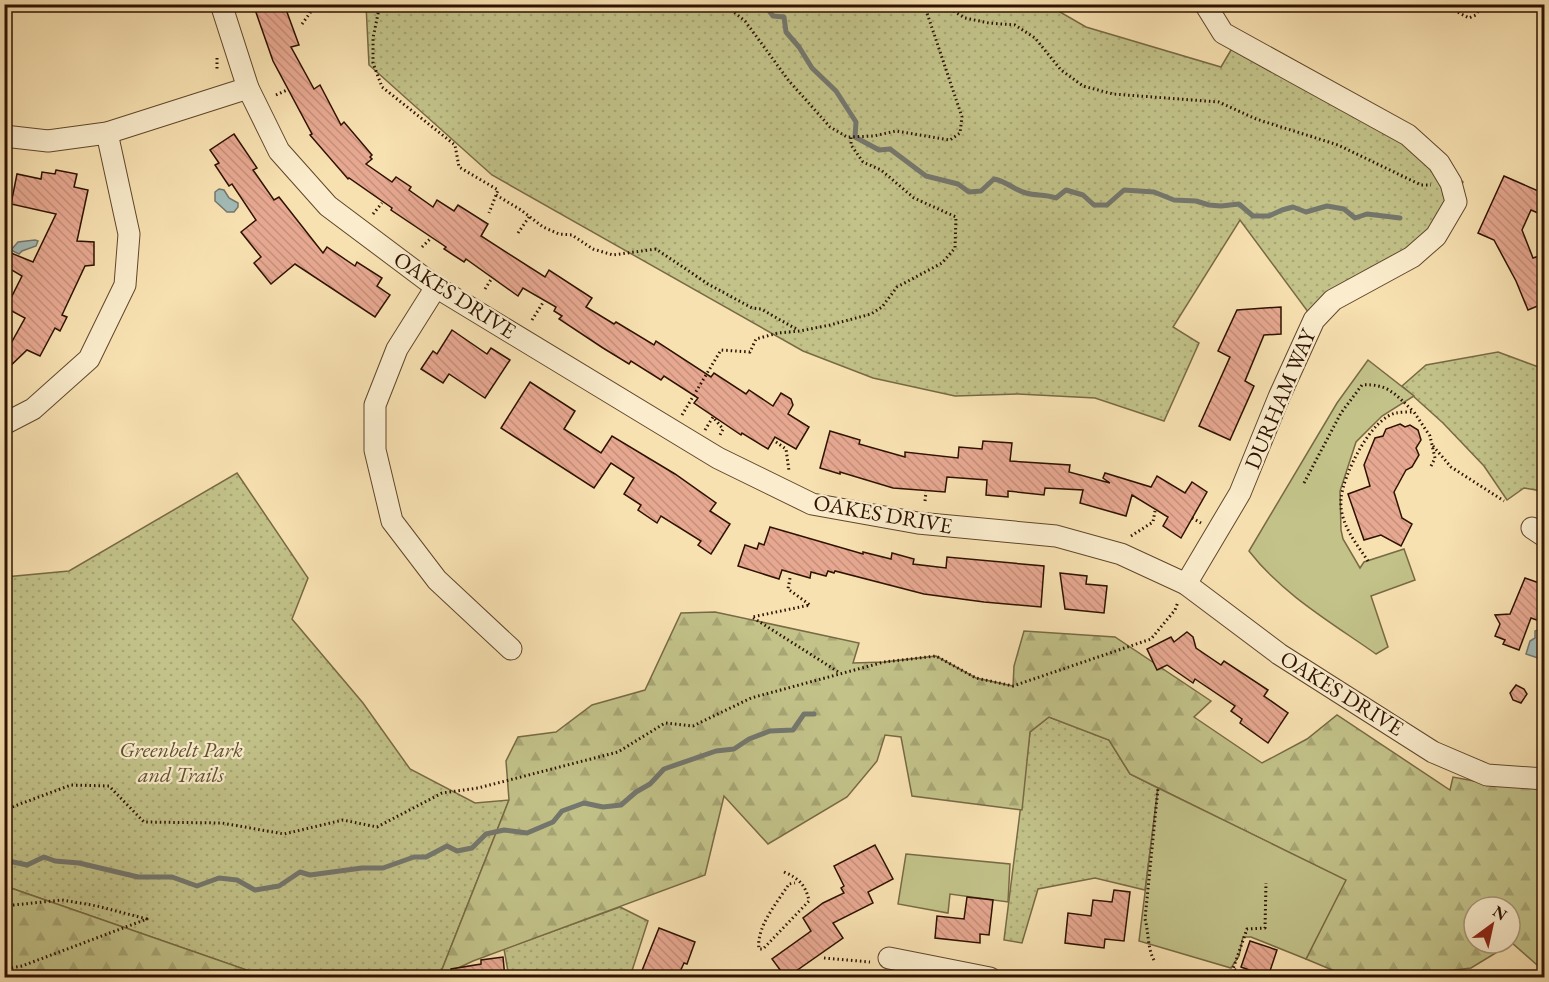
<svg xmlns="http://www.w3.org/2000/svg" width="1549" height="982" font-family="'EB Garamond',serif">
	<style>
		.grass { fill: url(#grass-dots); stroke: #786a44; stroke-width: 1.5 }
		.forest { fill: url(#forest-firs); stroke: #786a44; stroke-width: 1.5; fill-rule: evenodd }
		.garden { fill: #c2c289; stroke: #786a44; stroke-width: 1.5 }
		.water { fill: #a2bbb7; stroke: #74776e; stroke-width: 1.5 }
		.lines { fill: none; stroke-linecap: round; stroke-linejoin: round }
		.stream { stroke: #74776e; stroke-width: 5 }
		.building { fill: url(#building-back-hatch); stroke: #2e1200; stroke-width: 1.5 }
		.minor-casing { stroke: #60462c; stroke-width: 23 }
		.path { stroke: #2e1200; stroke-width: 3; stroke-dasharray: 1.5 3; stroke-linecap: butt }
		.minor { stroke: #faeccc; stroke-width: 21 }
		.labels { text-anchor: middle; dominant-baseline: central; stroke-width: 4.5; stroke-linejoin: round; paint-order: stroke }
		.street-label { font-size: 22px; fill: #2e1200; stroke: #faeccc }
		.park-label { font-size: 22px; font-style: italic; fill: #625030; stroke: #faeccc }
	</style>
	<defs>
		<pattern id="grass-dots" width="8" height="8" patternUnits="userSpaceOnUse" patternTransform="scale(1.5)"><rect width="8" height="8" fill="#c2c289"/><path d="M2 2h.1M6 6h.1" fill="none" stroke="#a7a674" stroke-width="1.8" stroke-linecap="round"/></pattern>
		<pattern id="forest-firs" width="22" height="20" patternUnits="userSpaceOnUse" patternTransform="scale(1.5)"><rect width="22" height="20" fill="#c2c289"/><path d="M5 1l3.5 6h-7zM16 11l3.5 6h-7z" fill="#a7a674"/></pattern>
		<pattern id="building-back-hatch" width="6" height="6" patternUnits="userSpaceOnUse" patternTransform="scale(1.5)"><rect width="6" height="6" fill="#e7a891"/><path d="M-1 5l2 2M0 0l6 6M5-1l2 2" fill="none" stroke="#c6907b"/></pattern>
	</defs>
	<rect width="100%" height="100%" fill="#f8e1b1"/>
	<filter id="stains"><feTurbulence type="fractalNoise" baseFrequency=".00333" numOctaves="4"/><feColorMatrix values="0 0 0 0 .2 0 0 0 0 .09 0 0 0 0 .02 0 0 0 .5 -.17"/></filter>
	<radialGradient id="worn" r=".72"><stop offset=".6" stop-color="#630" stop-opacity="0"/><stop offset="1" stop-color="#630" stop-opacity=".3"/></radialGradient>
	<g class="grass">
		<polygon points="366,5 1048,5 1086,27 1221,67 1234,45 1408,135 1463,182 1448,216 1314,320 1240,220 1173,327 1199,343 1164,421 1095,398 1018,394 955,396 873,378 803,351 492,175 369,65"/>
		<polygon points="1498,352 1544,369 1544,494 1536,490 1524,488 1507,500 1484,466 1443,423 1402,386 1426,365"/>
		<polygon points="237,473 308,578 292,619 363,703 410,769 475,803 509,800 439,977 267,977 5,886 5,577 69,571"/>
		<polygon points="1049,717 1109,740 1130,774 1158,788 1145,890 1095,878 1038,889 1022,943 1004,940 1030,732"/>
		<polygon points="620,907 648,921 630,977 509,977 504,949"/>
	</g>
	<g class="forest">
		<path d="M715,612L859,643L853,663L884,662L936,656L976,678L1013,686L1014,666L1024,631L1115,637L1211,701L1194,717L1262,763L1307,739L1337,715L1450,790L1453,777L1474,781L1544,786V971L1512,943L1471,968L1397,977H1349L1306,959L1345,880L1130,774L1109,740L1049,717L1030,732L1022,810L912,796L901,737L885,735L877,761L847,797L768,844L724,796L705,875L473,961L439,977L509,800L506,761L518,737L556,732L592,705L645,690L681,613ZM1474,907H1510V943H1474Z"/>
		<polygon points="5,886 267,977 5,977"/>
	</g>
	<g class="garden">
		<path d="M1368,360L1414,396L1382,416L1356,442L1340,491L1341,530L1343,539L1360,568L1364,562L1404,549L1415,580L1371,596L1388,647L1376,654C1332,623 1282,594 1249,551L1337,403Z"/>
		<polygon points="1158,788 1346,880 1306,959 1251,937 1243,937 1239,956 1231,968 1139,941"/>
		<polygon points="906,854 1010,864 1008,902 950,894 948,913 898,904"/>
	</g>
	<g class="water">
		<polygon points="219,189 224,190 229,198 238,203 238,207 234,212 227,212 215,201 215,192"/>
		<polygon points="35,240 38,241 36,246 22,251 19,254 11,250 18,242"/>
		<polygon points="1540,629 1544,631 1544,638 1538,658 1526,654 1530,641 1535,638 1535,631"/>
	</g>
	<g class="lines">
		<g class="stream">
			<path d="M764,4L773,16L784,17L786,32L799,47L812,68L836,91L856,122L855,137L879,150L890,149L926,176L958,184L969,192L981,191L994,179C1008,182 1014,190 1026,193C1036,196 1044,194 1056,198L1066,190L1083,195L1094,205H1107L1124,190L1154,192L1174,200L1196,201L1209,205L1221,206L1239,204L1253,216H1269L1282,210L1293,207L1306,212L1327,206L1344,209L1355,218L1367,214L1400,218"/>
			<polyline points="4,860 27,865 44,857 55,861 79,863 138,877 172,877 197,886 219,878 237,880 255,890 279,886 300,872 310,875 362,868 383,868 414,857 426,857 447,846 457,851 472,848 486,834 504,830 527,833 553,822 562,811 584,803 603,807 621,805 636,792 650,784 664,769 716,751 734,749 749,739 770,731 793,730 804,714 814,714"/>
		</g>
	</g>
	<g class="building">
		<polygon points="253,4 284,4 299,45 291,47 314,89 320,85 341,125 344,122 372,155 370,157 372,159 366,164 392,182 396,177 411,187 409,190 433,207 437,200 454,211 458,205 488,224 481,236 545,277 549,270 592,298 586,307 614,324 616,322 654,345 656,341 711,377 714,373 746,394 749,390 773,406 781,393 791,399 793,405 788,414 809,427 796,449 775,437 768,449 742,433 741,435 694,403 698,398 664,376 661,380 631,361 629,364 603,348 559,319 562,316 554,311 556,307 523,288 518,296 466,259 464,262 444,249 446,247 391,210 392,208 349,178 348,179 310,135 312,134 273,61"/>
		<polygon points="234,134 257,168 253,170 274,200 279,197 323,253 327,247 355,266 357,262 382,278 377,286 390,295 375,317 295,264 271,284 254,263 261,257 241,232 256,220 232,184 229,186 215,165 219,163 210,150"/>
		<polygon points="56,170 77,174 74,187 88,190 77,241 94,242 94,265 85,266 62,315 67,317 60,331 55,328 40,356 27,350 4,372 4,356 25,318 6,308 22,276 5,266 11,253 33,262 56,214 11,204 17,174 41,179 42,172 55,174"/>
		<polygon points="1504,176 1545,194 1545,216 1531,210 1522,230 1533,258 1545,254 1545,303 1528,310 1516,281 1494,240 1478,233"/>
		<polygon points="1281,307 1281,334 1264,335 1245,381 1254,386 1230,440 1199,426 1230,357 1218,351 1237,310"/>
		<polygon points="452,330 487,354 491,348 510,360 485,398 449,374 443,383 421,369 433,351 437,354"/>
		<polygon points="530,382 575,411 564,429 601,453 612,436 675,474 716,503 710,511 730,524 711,554 698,545 701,541 661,516 657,523 638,510 641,505 624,494 634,478 611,463 594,488 501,428"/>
		<polygon points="1400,424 1405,427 1410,425 1418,430 1421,440 1416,448 1419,455 1412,467 1406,470 1394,492 1402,518 1412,524 1401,546 1381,535 1364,540 1348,494 1370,486 1364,465 1375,438 1383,436 1386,429"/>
		<polygon points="830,431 860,440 859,444 905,457 905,452 958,458 959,447 982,449 983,441 1012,443 1010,461 1070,465 1069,472 1110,483 1103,478 1105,473 1151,487 1157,476 1185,493 1192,482 1207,492 1181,538 1163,526 1168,517 1132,495 1126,516 1080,503 1083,490 1045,488 1044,495 1008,491 1008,497 986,495 987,480 947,477 945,492 893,488 840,472 840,474 820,468"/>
		<polygon points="770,527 863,554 863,552 891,559 892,553 914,559 913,564 946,568 947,557 1044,566 1041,607 984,602 924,594 835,571 834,573 828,571 826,576 811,572 810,578 782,570 779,579 738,566 745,545 757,549 759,543 764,545"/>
		<polygon points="1060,573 1087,576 1086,584 1107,586 1104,613 1065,609"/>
		<polygon points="1525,578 1545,585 1545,623 1531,618 1519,650 1503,644 1505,640 1495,636 1500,624 1495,615 1510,614"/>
		<polygon points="1187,632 1193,637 1196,648 1221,665 1224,661 1268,690 1264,696 1288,713 1268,743 1240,723 1242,719 1231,711 1235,706 1195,679 1193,683 1167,665 1157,670 1147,649 1171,637 1174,642"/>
		<polygon points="1516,685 1524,689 1527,694 1521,703 1513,700 1510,693"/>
		<polygon points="875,845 893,879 868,892 873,903 833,923 843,938 786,978 772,959 811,931 803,918 823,903 844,893 841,888 844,886 834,866"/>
		<polygon points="1114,890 1130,892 1124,941 1105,939 1104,948 1065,943 1068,913 1091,916 1093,900 1112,902"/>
		<polygon points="967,897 993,900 989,935 980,934 980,943 935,938 937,916 964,919"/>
		<polygon points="659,928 695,942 687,964 684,963 679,974 677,973 675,978 639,978"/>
		<polygon points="1250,941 1277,950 1268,977 1241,967"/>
		<polygon points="503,957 505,978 451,978 451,969 481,964 481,960"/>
	</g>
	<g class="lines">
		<g class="minor-casing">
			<g id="minor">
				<polyline points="221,4 248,88 279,151 328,206 436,287 718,458 812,504 918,523 1056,536 1121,554 1186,584 1279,654 1433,752 1487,775 1544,779"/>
				<polyline points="4,136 48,141 107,133 248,88"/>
				<polyline points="436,287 397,349 375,405 375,450 392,521 437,580 511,649"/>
				<polyline points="4,424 33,409 89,359 125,285 129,234 107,133"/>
				<polyline points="1532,528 1544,536"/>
				<polyline points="1186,584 1240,493 1279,397 1314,320 1333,300 1412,257 1436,236 1456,202 1451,183 1439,163 1408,135 1223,33 1205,4"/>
				<polyline points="889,958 990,978"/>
			</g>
		</g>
		<g class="path">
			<polyline points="380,4 373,38 373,63 382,87 455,145 459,167 498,190 489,213"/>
			<polyline points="724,4 745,21 789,81 830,127 847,137 874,136 896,131 950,140 960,133 962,117 927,13 930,4"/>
			<polyline points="942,4 965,18 989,23 1015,25 1035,38 1061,70 1083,86 1113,94 1219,102 1256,119 1338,145 1421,185 1431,185"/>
			<polyline points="1442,4 1469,18 1476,15 1482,4"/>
			<polyline points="302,24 310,13 310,4"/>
			<polyline points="217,58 217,70"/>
			<polyline points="276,95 287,90"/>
			<polyline points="496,195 521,210 543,227 559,234 572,235 593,249 613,255 656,249 708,284 752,308 761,309 798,330"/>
			<polyline points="373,214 382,203"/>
			<polyline points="518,233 529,217"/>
			<polyline points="422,247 431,238"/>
			<polyline points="485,289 492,278"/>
			<polyline points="532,320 544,301"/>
			<polyline points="682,415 721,350 750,352 756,339 778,333 800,331 830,325 871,314 882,307 897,287 942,263 955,248 956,217 914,198 881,170 863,162 851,145 851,137"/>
			<polyline points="705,430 713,417 723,429 719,437"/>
			<polyline points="776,442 786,449 789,471"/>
			<polyline points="1433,446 1451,467 1504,501"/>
			<path d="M1304,483L1341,413L1362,385C1388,383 1396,395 1414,412"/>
			<polyline points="925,501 926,492"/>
			<polyline points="1192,518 1201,523"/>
			<polyline points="1131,536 1153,522 1155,511"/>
			<path d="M1368,561C1356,543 1339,523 1341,499C1343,475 1371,418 1396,413C1401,412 1408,412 1414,412L1430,436L1435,458L1431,466"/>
			<polyline points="790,578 788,589 810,605 752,617 840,673"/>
			<polyline points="4,810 71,785 109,786 144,822 222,823 284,834 343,820 377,827 442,793 478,788 618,752 665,723 693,726 751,698 884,662 936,656 976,678 1013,686 1151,639 1175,610 1178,602"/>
			<path d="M784,872C798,878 806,885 809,901L763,949H759C756,927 777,903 789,884L795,883"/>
			<polyline points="4,906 62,900 97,906 147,919 22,966 4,969"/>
			<polyline points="824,958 870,962"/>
			<path d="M1154,960C1147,947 1149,933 1145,919L1158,788"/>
			<polyline points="1257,978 1233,969 1247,929 1265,928 1266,883"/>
		</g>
		<use href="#minor" class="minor"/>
	</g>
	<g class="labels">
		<g class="street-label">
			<text transform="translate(455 295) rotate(33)">OAKES DRIVE</text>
			<text transform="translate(1280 399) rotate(-67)">DURHAM WAY</text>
			<text transform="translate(883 514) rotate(10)">OAKES DRIVE</text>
			<text transform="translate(1342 693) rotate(32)">OAKES DRIVE</text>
		</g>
		<g class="park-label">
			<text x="181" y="749">Greenbelt Park<tspan x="181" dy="25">and Trails</tspan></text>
		</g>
	</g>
	<rect width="1549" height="982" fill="none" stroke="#f8e1b1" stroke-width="24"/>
	<rect x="6" y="6" width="1537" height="970" fill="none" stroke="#2e1200" stroke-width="3"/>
	<rect x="12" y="12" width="1525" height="958" fill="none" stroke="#2e1200" stroke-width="1.5"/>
	<g transform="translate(1492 925) rotate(33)"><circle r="28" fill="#faeccc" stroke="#a8957a" stroke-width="1.5"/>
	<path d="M0-4.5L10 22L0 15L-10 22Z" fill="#8f2418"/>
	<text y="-9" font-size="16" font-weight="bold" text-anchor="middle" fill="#2e1200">N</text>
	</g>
	<rect width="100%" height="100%" filter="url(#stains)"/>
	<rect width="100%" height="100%" fill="url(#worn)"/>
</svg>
